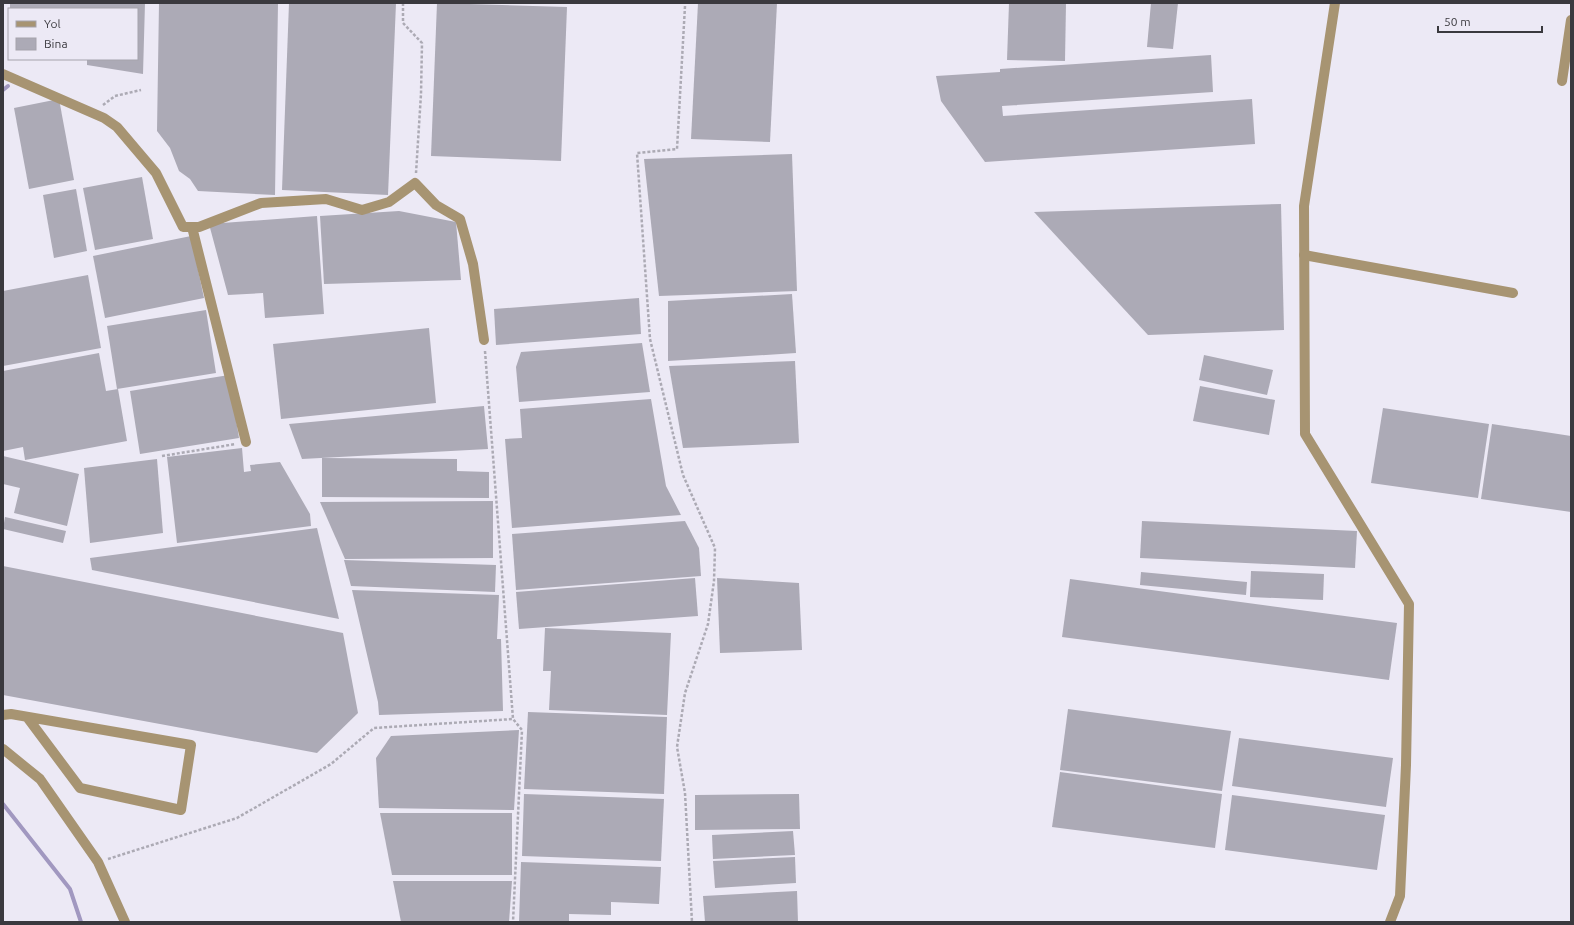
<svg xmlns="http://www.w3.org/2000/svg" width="1574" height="925" font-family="Ubuntu,sans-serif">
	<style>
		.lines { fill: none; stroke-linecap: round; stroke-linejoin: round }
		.stream { stroke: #a198c0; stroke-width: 4 }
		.building { fill: #acaab6 }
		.path { stroke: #acaab4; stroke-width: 2.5; stroke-dasharray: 3 2; stroke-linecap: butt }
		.minor { stroke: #a79472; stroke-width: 10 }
	</style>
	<rect width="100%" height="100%" fill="#ece9f5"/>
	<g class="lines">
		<g class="stream">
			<polyline points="3,90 8,86"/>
			<polyline points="3,804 70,889 81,922"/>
		</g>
	</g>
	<g class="building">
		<polygon points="10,3 145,3 143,74 87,65 87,59 137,59 137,9 10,9"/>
		<polygon points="159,3 278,3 275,195 198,191 190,179 179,171 170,148 157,131"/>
		<polygon points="289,3 396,3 388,195 282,190"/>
		<polygon points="437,3 567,7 561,161 431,156"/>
		<polygon points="698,3 777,3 770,142 691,139"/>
		<polygon points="1009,3 1066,3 1065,61 1007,60"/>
		<polygon points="1151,3 1178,3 1173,49 1147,47"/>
		<polygon points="1211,55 1213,92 1002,106 1003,116 1252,99 1255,144 985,162 941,101 936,76 1000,72 1000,69"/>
		<polygon points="59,99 74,180 29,189 14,108"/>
		<polygon points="792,154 797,291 659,296 644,159"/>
		<polygon points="142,177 153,239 95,250 83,188"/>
		<polygon points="76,189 87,251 54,258 43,195"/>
		<polygon points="1281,204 1284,330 1148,335 1034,212"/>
		<polygon points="399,211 456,222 461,280 324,284 320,216"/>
		<polygon points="317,216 324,314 265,318 263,293 228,295 209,224"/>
		<polygon points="191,236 204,298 105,318 93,256"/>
		<polygon points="88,275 101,348 3,366 3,291"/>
		<polygon points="792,294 796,353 668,361 668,301"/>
		<polygon points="639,298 641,334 496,345 494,309"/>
		<polygon points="206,310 216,373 117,389 107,326"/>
		<polygon points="429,328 436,403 281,419 273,344"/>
		<polygon points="642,343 650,392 519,402 516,367 521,352"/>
		<polygon points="99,353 106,391 118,389 127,441 25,460 23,447 3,451 3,371"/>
		<polygon points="1204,355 1273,370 1267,395 1199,380"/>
		<polygon points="795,361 799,443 683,448 669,366"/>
		<polygon points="229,375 239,438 140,454 130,391"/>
		<polygon points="1200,386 1275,400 1269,435 1193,421"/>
		<polygon points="651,399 666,486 681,515 512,528 505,439 522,438 520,409"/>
		<polygon points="484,406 488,449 302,459 289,424"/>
		<polygon points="1383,408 1489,424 1478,498 1371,483"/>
		<polygon points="1492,424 1571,436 1571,512 1481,499"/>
		<polygon points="242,448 244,472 251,471 250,465 280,462 310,514 311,526 177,543 167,457"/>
		<polygon points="3,456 79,474 67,526 14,513 20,488 3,484"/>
		<polygon points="322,458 457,459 457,471 489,472 489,498 322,497"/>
		<polygon points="157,459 163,533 90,543 84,468"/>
		<polygon points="493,501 493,558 345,559 320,502"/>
		<polygon points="5,517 66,531 63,543 3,529"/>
		<polygon points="685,521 699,548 701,576 516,590 512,534"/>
		<polygon points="1142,521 1357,531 1355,568 1140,558"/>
		<polygon points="317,528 339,619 92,570 90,558"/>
		<polygon points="344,560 496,565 495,592 351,586"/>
		<polygon points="3,566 343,633 358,713 317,753 3,695"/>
		<polygon points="1251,571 1324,574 1323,600 1250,597"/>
		<polygon points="1141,572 1247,582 1246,595 1140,585"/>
		<polygon points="695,578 698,616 519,629 516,592"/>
		<polygon points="717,578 799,583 802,650 720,653"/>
		<polygon points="1070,579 1397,623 1389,680 1062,637"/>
		<polygon points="352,590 499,595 497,639 501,639 503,711 379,715 378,702"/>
		<polygon points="545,628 671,633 667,715 549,710 551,671 543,671"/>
		<polygon points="1068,709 1231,731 1222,791 1060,770"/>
		<polygon points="528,712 667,717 664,794 524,789"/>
		<polygon points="519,730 514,810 379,808 376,758 391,736"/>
		<polygon points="1239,738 1393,758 1386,807 1232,786"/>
		<polygon points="1060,772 1222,794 1215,848 1052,827"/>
		<polygon points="524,794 664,799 661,861 522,856"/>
		<polygon points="799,794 800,829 695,830 695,795"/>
		<polygon points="1232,795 1385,815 1377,870 1225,850"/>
		<polygon points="380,813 512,813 512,875 392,875"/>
		<polygon points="793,831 795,855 713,859 712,835"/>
		<polygon points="795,857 796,883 715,888 713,861"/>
		<polygon points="521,862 661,867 659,904 611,902 611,915 569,914 569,922 519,922"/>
		<polygon points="393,881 512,881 509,922 401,922"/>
		<polygon points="797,891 798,922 705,922 703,896"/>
	</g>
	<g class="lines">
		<g class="path">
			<polyline points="403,3 403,23 422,43 421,94 416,173"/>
			<polyline points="685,6 677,149 637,153 650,339 683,475 715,548 714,581 708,624 685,693 677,747 685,793 692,922"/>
			<polyline points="103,105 115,96 141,90"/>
			<polyline points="485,351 513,719 522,730 513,922"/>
			<polyline points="162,456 236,444"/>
			<polyline points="108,859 237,818 331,764 374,728 513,719"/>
		</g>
		<g class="minor">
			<polyline points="1335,3 1304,206 1305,434 1409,604 1406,765 1400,896 1390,922"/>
			<polyline points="3,74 104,118 117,127 156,173 183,227 199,227 261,203 326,199 362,210 389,202 415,183 436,205 460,219 473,264 484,340"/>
			<polyline points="1562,81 1571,20"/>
			<polyline points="192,227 246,442"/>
			<polyline points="1304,255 1513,293"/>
			<polyline points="3,715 11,714 191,745 181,810 80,788 27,717"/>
			<polyline points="3,749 40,779 98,862 125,922"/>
		</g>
	</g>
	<rect width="1574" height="925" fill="none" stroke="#3a393e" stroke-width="8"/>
	<rect x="8" y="8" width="130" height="52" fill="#ece9f5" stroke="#a5a3ac"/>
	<rect x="16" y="21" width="20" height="6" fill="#a79472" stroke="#a5a3ac"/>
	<text x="44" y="28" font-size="12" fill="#3a393e">Yol</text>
	<rect x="16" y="38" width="20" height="12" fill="#acaab6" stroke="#a5a3ac"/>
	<text x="44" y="48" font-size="12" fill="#3a393e">Bina</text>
	<path d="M1438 26v6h104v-6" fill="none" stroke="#3a393e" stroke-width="2"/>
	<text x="1444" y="26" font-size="12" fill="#3a393e" stroke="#ece9f5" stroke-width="3" paint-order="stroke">50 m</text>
</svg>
